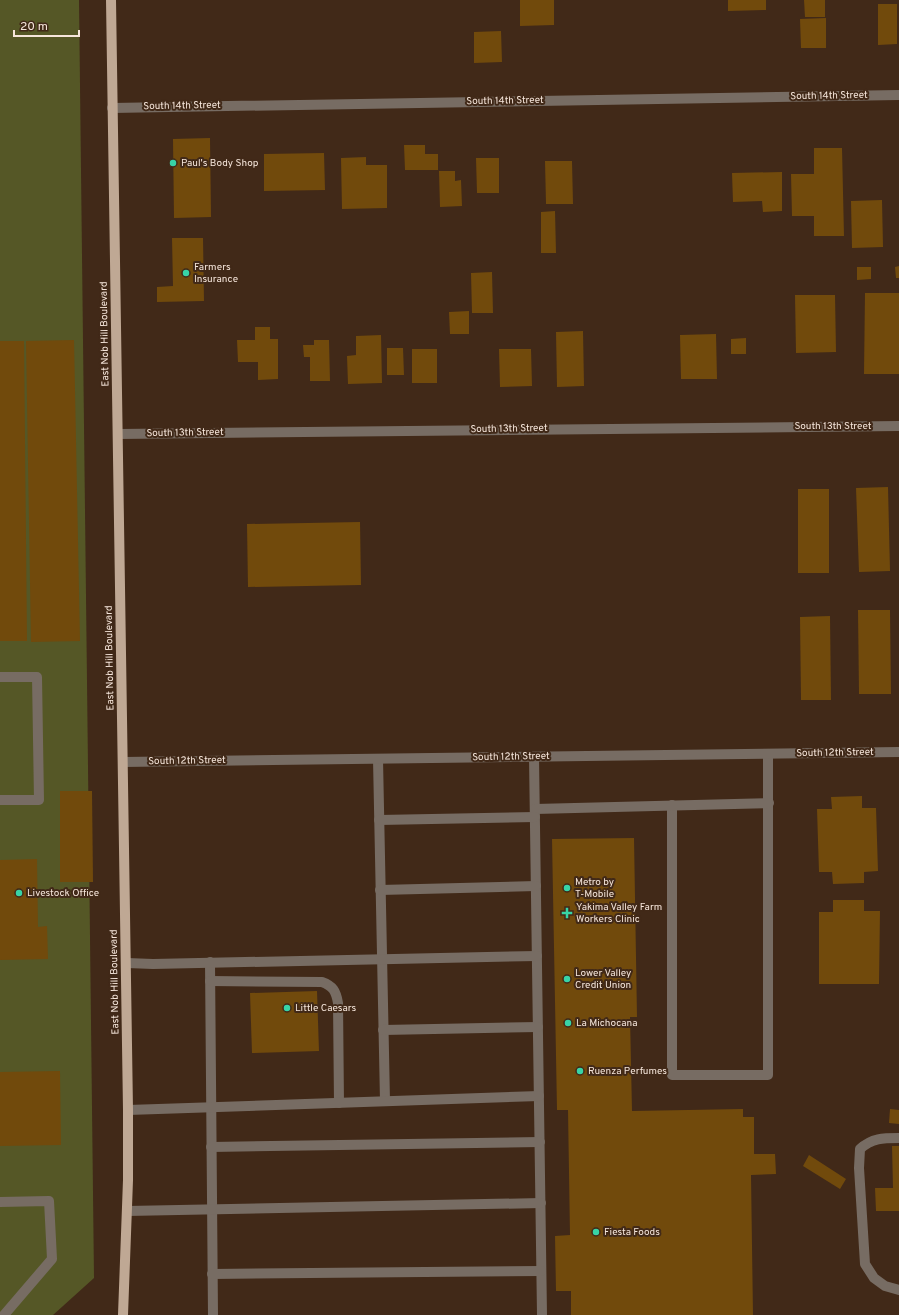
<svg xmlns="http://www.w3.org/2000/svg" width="899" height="1315" font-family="Overpass,sans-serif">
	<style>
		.green { fill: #555726 }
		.building { fill: #714a0c }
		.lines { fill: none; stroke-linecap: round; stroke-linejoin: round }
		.service { stroke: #776c63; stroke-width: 10 }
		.minor { stroke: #776c63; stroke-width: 10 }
		.primary { stroke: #bfa894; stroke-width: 10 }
		.poi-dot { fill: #38d4a6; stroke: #412918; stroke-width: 1.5 }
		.labels { text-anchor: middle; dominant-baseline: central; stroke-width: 4; stroke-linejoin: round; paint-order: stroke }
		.street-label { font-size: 10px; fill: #f6e6db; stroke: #412918 }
		.poi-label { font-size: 10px; fill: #f6e6db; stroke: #412918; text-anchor: start }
	</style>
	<rect width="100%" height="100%" fill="#412918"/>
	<polygon class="green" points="0,0 79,0 94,1278 53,1315 0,1315"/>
	<g class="building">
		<polygon points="520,0 554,0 554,25 520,26"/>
		<polygon points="728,0 766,0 766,10 728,11"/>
		<polygon points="804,0 825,0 825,17 805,17"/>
		<polygon points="878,4 897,4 897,44 878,45"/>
		<polygon points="826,18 826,48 801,48 800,19"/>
		<polygon points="501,31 502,62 474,63 474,32"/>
		<polygon points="210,138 211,217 174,218 173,139"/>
		<polygon points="404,145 425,145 425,154 438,154 438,170 405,170"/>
		<polygon points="814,148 842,148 844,236 814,236 814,216 792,216 791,174 814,174"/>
		<polygon points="324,153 325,190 264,191 264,154"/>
		<polygon points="366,157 366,165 387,165 387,208 342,209 341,158"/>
		<polygon points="476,158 499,158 499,193 477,193"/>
		<polygon points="545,161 572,161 573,204 546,204"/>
		<polygon points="439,171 455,171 455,181 461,180 462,206 440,207"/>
		<polygon points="782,172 782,211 763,212 762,201 733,202 732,173"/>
		<polygon points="882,200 883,247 852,248 851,201"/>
		<polygon points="555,211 556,253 541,253 541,212"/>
		<polygon points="172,238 203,238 204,301 157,302 157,287 173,286"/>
		<polygon points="899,266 899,278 896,278 895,267"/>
		<polygon points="857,267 871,267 871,279 857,280"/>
		<polygon points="492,272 493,313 472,313 471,273"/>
		<polygon points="865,293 899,293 899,374 864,374"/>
		<polygon points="795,295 835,295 836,352 796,353"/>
		<polygon points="469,311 469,334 450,334 449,312"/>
		<polygon points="255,327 270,327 270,339 278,339 278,379 258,380 258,362 238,362 237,340 255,340"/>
		<polygon points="583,331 584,386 557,387 556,332"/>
		<polygon points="716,334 717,379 681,379 680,335"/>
		<polygon points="381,335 382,383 348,384 347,356 356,355 356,336"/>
		<polygon points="746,338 746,354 731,354 731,339"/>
		<polygon points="74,340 80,641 31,642 26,341"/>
		<polygon points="314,340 329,340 330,381 310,381 310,357 304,357 303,345 314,345"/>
		<polygon points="0,341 24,341 27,641 0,641"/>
		<polygon points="387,348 403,348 404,375 387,375"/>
		<rect x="412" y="349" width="25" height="34"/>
		<polygon points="499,349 531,349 532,386 500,387"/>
		<polygon points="888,487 890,571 859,572 856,488"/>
		<rect x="798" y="489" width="31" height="84"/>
		<polygon points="360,522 361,585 248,587 247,524"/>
		<polygon points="858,610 890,610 891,694 859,694"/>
		<polygon points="830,616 831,700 801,700 800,617"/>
		<polygon points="60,791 92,791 93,882 60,882"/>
		<polygon points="862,796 862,808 876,808 878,871 864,872 864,883 833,884 832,872 819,872 817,809 832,809 831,797"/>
		<polygon points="634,838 637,1017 630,1017 632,1111 743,1109 743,1117 754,1117 754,1154 775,1154 776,1174 751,1175 753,1315 571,1315 571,1291 556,1291 555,1236 570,1235 568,1110 557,1110 552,839"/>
		<polygon points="37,859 38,927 47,926 48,959 0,960 0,860"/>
		<polygon points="833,900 864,900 864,911 880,911 879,984 819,984 819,912 833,912"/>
		<polygon points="317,991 319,1051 252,1053 250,993"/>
		<polygon points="60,1071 61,1145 0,1146 0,1072"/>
		<polygon points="890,1109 899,1110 899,1124 889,1123"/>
		<polygon points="892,1146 899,1146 899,1211 876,1211 875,1188 893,1188"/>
		<polygon points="809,1155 846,1179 840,1189 803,1166"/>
	</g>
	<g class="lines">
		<g class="service">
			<polyline points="0,677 37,677 39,800 0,800"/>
			<polyline points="534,757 542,1315"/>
			<polyline points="378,759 385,1101"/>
			<polyline points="672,805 672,1075 768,1075 768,754"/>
			<polyline points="535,809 769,803"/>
			<polyline points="379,820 535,817"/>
			<polyline points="380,890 536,886"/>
			<polyline points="210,962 213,1315"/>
			<polyline points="127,963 153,964 537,956"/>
			<path d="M210,981L322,982C333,986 336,991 338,1003L339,1103"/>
			<polyline points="383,1030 538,1027"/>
			<polyline points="128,1110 539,1096"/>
			<path d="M899,1138C883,1138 872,1138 860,1149L859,1168L865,1264L874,1278L885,1286L899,1290"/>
			<polyline points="211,1147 540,1142"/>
			<polyline points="0,1202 49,1201 52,1259 4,1315"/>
			<polyline points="127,1211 541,1203"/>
			<polyline points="212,1274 541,1271"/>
		</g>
		<g class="minor">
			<polyline points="112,108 899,95"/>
			<polyline points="119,434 899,426"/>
			<polyline points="123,762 899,752"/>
		</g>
		<polyline class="primary" points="111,0 128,1110 128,1180 123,1315"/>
	</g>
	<g class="poi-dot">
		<circle cx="173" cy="163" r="4"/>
		<circle cx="186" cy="273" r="4"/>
		<circle cx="567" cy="888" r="4"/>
		<circle cx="19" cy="893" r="4"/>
		<path d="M565 907h4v4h4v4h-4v4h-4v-4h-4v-4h4z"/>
		<circle cx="567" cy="979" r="4"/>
		<circle cx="287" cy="1008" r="4"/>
		<circle cx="568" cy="1023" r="4"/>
		<circle cx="580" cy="1071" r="4"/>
		<circle cx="596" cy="1232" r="4"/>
	</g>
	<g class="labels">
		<g class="street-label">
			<text transform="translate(829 96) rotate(-1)">South 14th Street</text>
			<text transform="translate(505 101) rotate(-1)">South 14th Street</text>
			<text transform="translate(182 106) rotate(-1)">South 14th Street</text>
			<text transform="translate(105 334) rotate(-91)">East Nob Hill Boulevard</text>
			<text x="833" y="426">South 13th Street</text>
			<text transform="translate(509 429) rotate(-1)">South 13th Street</text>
			<text transform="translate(185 433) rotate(-1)">South 13th Street</text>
			<text transform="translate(110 658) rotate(-91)">East Nob Hill Boulevard</text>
			<text transform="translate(835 753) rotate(-1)">South 12th Street</text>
			<text transform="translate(511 757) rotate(-1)">South 12th Street</text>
			<text transform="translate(187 761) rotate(-1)">South 12th Street</text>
			<text transform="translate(115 982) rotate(-91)">East Nob Hill Boulevard</text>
		</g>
		<g class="poi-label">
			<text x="181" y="163">Paul's Body Shop</text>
			<text x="194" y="267">Farmers<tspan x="194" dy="12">Insurance</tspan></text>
			<text x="575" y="882">Metro by<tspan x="575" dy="12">T-Mobile</tspan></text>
			<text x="27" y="893">Livestock Office</text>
			<text x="576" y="907">Yakima Valley Farm<tspan x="576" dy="12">Workers Clinic</tspan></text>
			<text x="575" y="973">Lower Valley<tspan x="575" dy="12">Credit Union</tspan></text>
			<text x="295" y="1008">Little Caesars</text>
			<text x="576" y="1023">La Michocana</text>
			<text x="588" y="1071">Ruenza Perfumes</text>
			<text x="604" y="1232">Fiesta Foods</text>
		</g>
	</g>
	<path d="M14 30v6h65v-6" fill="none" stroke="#f6e6db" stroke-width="2"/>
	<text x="20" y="30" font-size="12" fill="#f6e6db" stroke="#412918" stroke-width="3" paint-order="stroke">20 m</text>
</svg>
